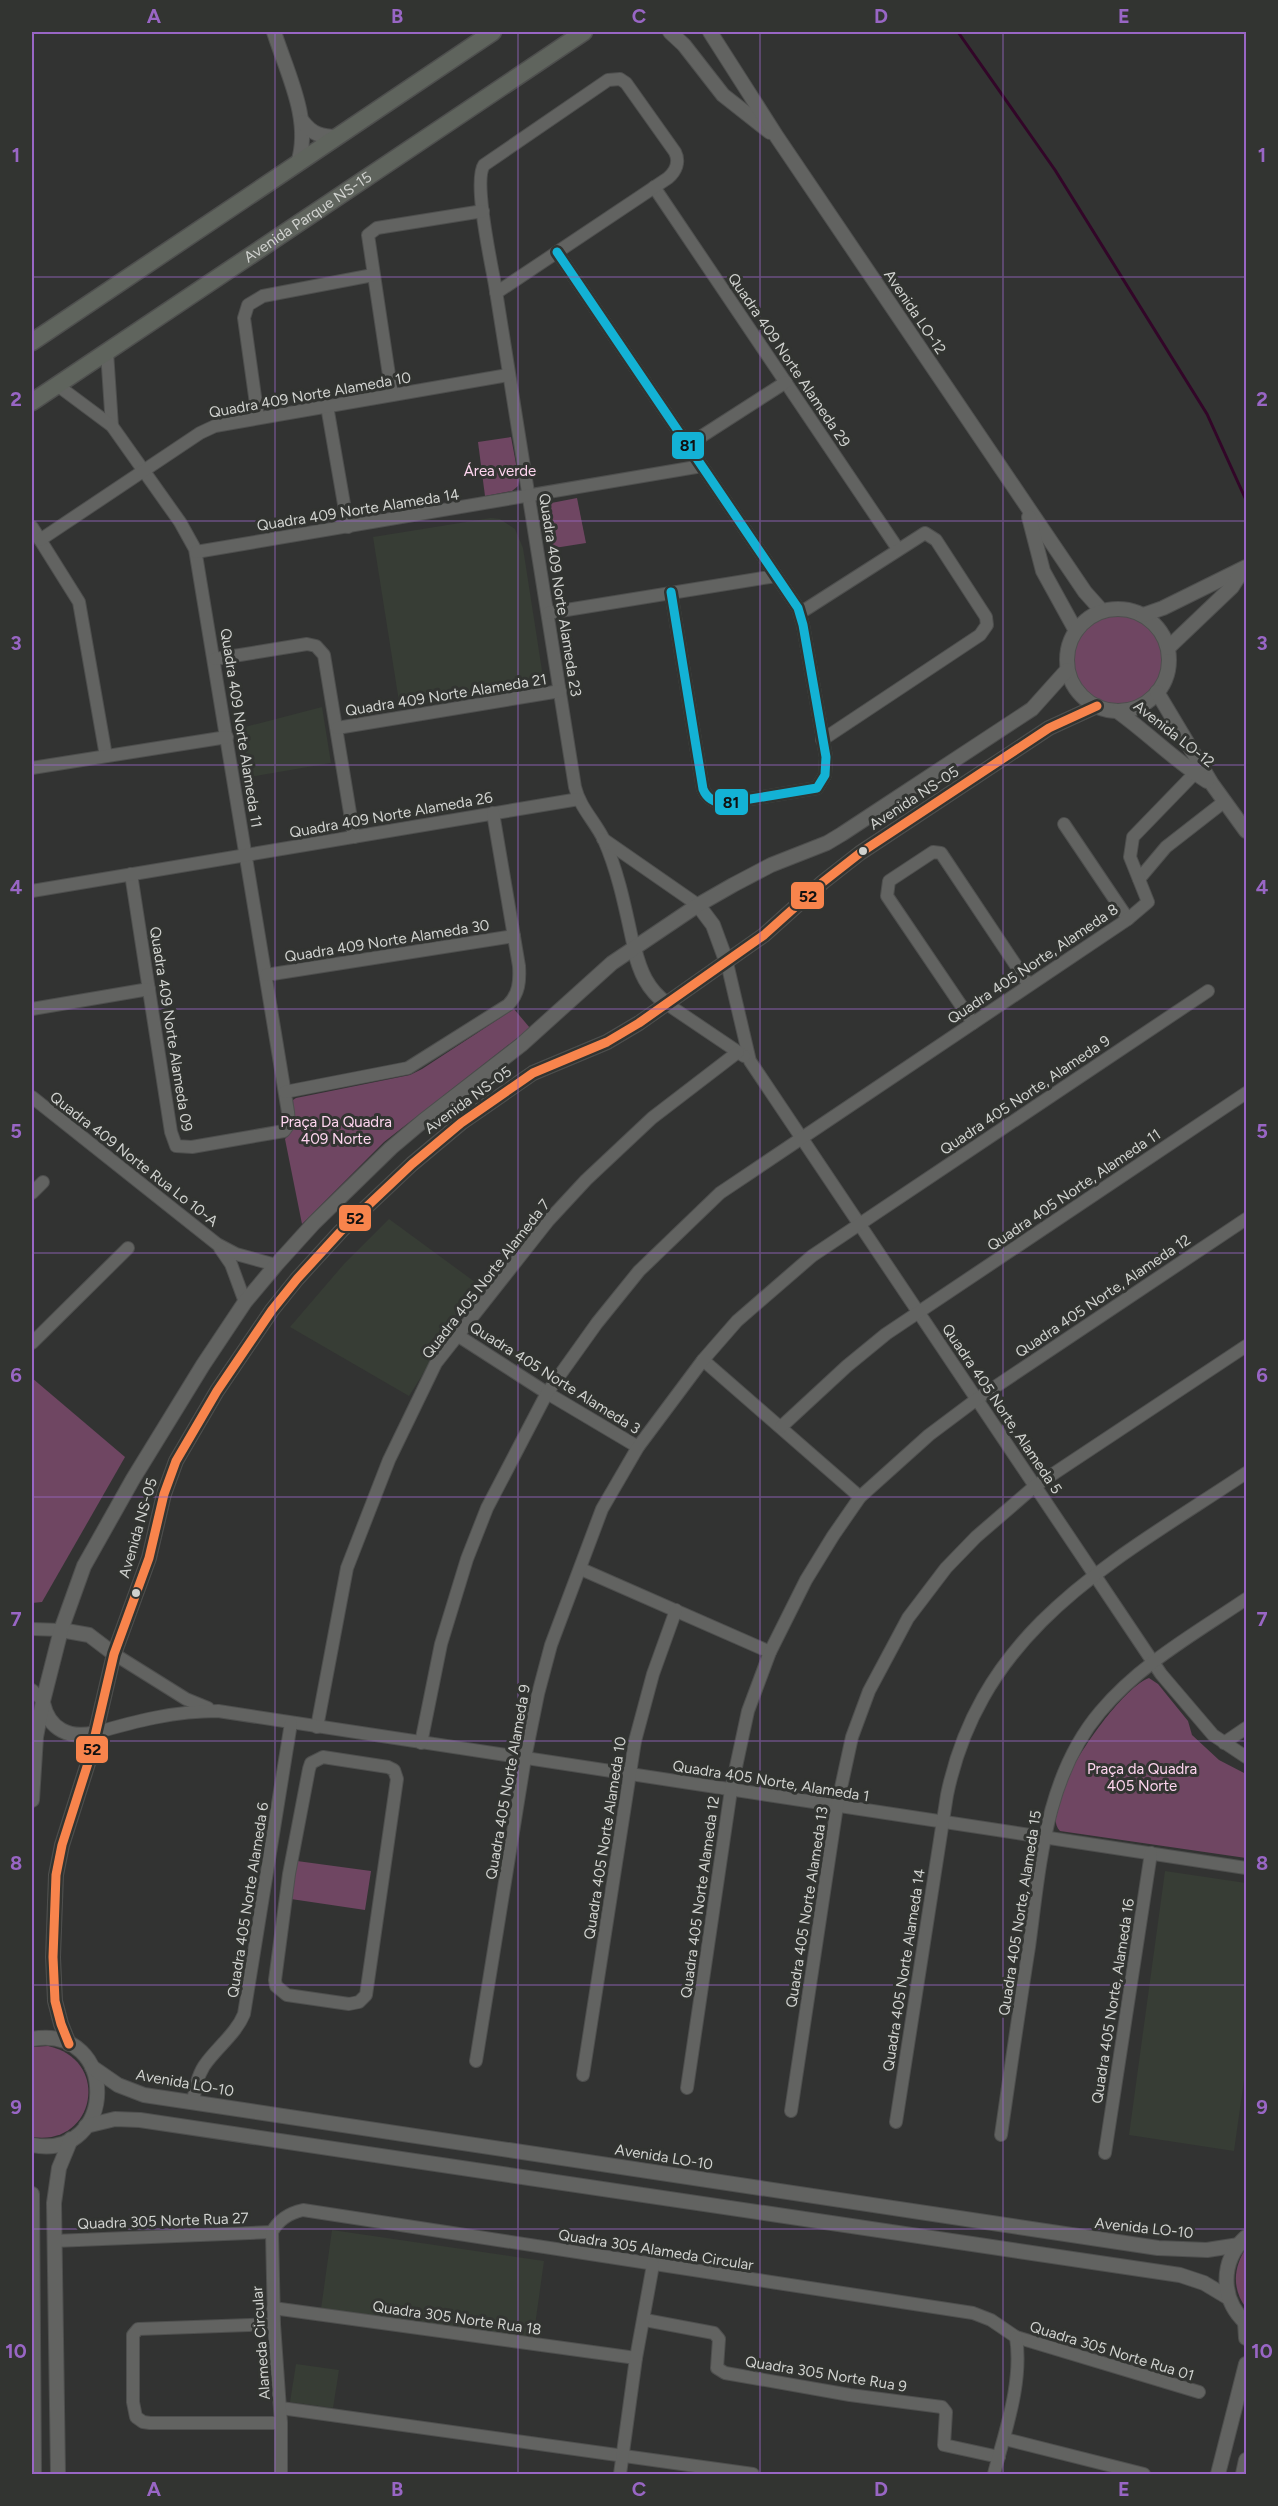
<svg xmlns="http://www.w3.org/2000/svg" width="1278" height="2506" font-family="Figtree,sans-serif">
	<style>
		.built { fill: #373d35 }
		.green { fill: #6f4662 }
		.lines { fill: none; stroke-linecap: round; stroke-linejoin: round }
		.stream { stroke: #320628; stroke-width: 3 }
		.minor-casing { stroke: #4e4f4e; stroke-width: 14 }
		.tertiary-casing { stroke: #4e4f4e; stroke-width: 16 }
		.secondary-casing { stroke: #4e4f4e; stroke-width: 19 }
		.minor { stroke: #626361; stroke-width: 12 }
		.tertiary { stroke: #626361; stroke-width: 14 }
		.secondary { stroke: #5f645d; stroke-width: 16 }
		.bus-1-casing { stroke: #323431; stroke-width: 14 }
		.bus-2-casing { stroke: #323431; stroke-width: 14 }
		.bus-1 { stroke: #f8844c; stroke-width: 9 }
		.bus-2 { stroke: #13b2d5; stroke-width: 9 }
		.grid { fill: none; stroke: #9966c5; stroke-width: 1.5; stroke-opacity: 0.55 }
		.bus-dot { fill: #d0d2cf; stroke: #323431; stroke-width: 2 }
		.labels { text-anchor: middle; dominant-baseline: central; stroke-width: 6; stroke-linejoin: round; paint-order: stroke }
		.street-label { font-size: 15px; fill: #d0d2cf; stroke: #323431 }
		.park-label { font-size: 15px; fill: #fed5ef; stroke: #323431 }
		.line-badge { stroke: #323431; stroke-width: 2 }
		.pale-badge-label { font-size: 16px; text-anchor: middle; font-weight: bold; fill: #111 }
		.neatline { fill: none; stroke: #9966c5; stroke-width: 2 }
		.grid-label { font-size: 20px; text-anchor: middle; font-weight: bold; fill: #9966c5 }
	</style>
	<rect width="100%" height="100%" fill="#323332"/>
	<g class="built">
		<polygon points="491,518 500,519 515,529 523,548 543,677 538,685 400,708 373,537"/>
		<polygon points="322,707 331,763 249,777 241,728"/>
		<polygon points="389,1219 479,1285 409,1396 290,1327 344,1264"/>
		<polygon points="1165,1871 1246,1883 1246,2066 1234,2151 1129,2135"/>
		<polygon points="332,2230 544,2261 533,2340 321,2309"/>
		<polygon points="296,2364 339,2370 333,2408 290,2402"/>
	</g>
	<g class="green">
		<polygon points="511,437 519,480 518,486 512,491 485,496 478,442"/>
		<polygon points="577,498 586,543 548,549 541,505"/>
		<circle cx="1118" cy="660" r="46"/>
		<polygon points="514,1009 530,1028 384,1142 302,1224 285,1139 294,1128 293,1100 296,1098 410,1075 422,1069"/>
		<polygon points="32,1378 125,1457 42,1602 32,1603"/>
		<path d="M1149,1678L1158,1684L1188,1721L1192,1735L1219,1760L1246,1774V1858L1060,1831C1035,1806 1119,1688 1149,1678Z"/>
		<polygon points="297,1861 371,1871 365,1910 291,1899"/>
		<path d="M48,2046C112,2060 95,2147 32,2137V2047Z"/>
		<path d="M1246,2248V2308C1232,2289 1233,2268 1246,2248Z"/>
	</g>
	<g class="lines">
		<polyline class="stream" points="958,32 1055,170 1207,414 1246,500"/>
		<g class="minor-casing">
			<g id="minor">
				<polyline points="654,187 898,549"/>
				<path d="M557,252L798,608L803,625L826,757L825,775L817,788L726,803C716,803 707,799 703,789L671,592"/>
				<path d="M496,293L668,178C676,171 680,162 675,152L626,83L620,79L608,80L484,165C473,181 491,262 495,285C522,452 549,619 575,787C580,808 595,821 604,840C619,874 626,912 634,948"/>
				<polyline points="107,352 112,426"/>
				<polyline points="57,385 112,426 180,522 195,549 288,1112 289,1124 284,1131 192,1147 176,1146 171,1132 131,874"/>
				<polyline points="392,395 368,235 377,228 483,211"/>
				<polyline points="327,406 348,527"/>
				<polyline points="258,418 244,318 248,305 263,296 373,275"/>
				<polyline points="688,445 786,382"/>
				<polyline points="32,527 79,602 106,756"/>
				<polyline points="40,540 200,433 215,426 508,375"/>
				<polyline points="196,552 702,466"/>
				<polyline points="548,613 776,576"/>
				<polyline points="800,613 925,533 936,540 986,617 987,625 980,635 822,740"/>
				<polyline points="215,659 307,644 316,646 324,655 354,837"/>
				<polyline points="337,728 560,691"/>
				<polyline points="32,768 227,737"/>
				<polyline points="1064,824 1128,919"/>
				<polyline points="603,839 698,905"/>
				<polyline points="1139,879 1166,847 1225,801"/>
				<polyline points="32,891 579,799"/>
				<polyline points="727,963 750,1061 1161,1674 1213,1735 1246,1757"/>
				<polyline points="266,975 514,936"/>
				<polyline points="667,1004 744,1056"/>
				<polyline points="32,1009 149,989"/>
				<polyline points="973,1023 887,896 889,881 933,852 941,853 1029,985"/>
				<path d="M285,1092L408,1068L508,1005C519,994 520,981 519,966L493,813"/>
				<polyline points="32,1097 217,1244 236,1254 276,1265"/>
				<polyline points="32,1193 43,1182"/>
				<polyline points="220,1248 231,1264 245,1302"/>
				<polyline points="457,1335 547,1393 638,1447"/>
				<polyline points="32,1343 128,1248"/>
				<polyline points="703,1360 860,1497"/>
				<polyline points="781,1427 847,1366 886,1334 1246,1093"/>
				<polyline points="581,1569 770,1652"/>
				<polyline points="32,1629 61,1630"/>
				<polyline points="114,1654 186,1699 208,1708"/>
				<polyline points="32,1690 43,1701"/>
				<polyline points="317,1727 347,1568 389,1460 436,1363 548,1221 586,1180 652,1118 738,1052"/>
				<path d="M95,1733C136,1721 175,1711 218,1711L1246,1868"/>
				<polyline points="421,1743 441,1644 467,1559 487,1508 547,1393 597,1323 639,1271 720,1193 1128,919 1148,902 1130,857 1133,837 1195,773"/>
				<polyline points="1224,1743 1246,1728"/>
				<polygon points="323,1757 388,1767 394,1770 397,1779 366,1995 359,2002 349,2004 287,1995 276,1986 275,1980 289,1874 309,1769 311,1763"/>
				<polyline points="476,2061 525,1758 538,1694 551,1645 602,1509 638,1447 703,1360 737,1321 812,1256 1208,991"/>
				<polyline points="583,2075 635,1741 653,1674 676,1610"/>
				<polyline points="687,2088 731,1790 748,1711 770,1652 806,1580 833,1536 860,1497 929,1435 977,1399 1246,1219"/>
				<path d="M193,2102C195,2090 197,2077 204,2066C216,2048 236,2034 244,2014L291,1723"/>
				<polyline points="791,2111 837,1806 852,1737 869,1691 908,1618 946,1568 976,1537 1035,1486 1246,1346"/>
				<path d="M896,2122L947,1795C982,1626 1116,1560 1246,1473"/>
				<path d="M1001,2135C1010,2073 1019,2010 1029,1947C1040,1866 1045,1777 1100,1712C1140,1664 1196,1633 1246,1599"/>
				<polyline points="1105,2153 1151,1853"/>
				<polyline points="54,2241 272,2232"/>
				<polyline points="273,2308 636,2358"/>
				<polyline points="645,2320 714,2333 719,2339 717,2368 725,2373 850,2395 942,2407 946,2412 944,2445 999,2457"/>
				<polyline points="274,2324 138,2329 133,2335 133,2402 136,2417 143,2422 150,2423 281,2423"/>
				<polyline points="281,2408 753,2474"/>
				<polyline points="1005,2439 1144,2474"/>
				<path d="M281,2474V2423L274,2324L272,2232C279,2219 289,2213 303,2210L973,2313L991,2320L1016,2337L1199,2392"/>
				<polyline points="620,2474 636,2358 653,2265"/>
				<path d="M994,2474C1005,2431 1023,2383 1016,2337"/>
			</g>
		</g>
		<g class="tertiary-casing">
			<g id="tertiary">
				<path d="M274,32C287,73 312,120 298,163"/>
				<polyline points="670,32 684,45 723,95 770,132"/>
				<polyline points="710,32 777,137 1085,592 1102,611"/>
				<path d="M303,122C312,134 322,137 337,137"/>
				<polyline points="1029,517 1043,571 1076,631"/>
				<circle cx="1118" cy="660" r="51"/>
				<polyline points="1143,615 1163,608 1246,567"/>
				<polyline points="1168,648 1232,587 1243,570"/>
				<polyline points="1157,692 1212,784 1246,831"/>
				<path d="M1117,711C1148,733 1175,761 1207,781"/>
				<polyline points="698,905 713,925 727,963"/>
				<path d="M634,948C640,972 647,989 667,1004"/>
				<polyline points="61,1630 89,1635 114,1654"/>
				<path d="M43,1703C49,1730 70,1739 95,1733"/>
				<polyline points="32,1800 36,1737 43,1701 61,1630 84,1566 133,1479 203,1365 245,1302 276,1265 314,1223 391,1148 423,1121 521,1045 612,963 698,905 733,885 771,865 827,843 842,834 1032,709 1067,670"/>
				<path d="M32,2039C120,2024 118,2161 32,2145"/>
				<polyline points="69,2044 61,2024 55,2001 53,1957 56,1875 62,1845 90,1757 114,1654 149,1558 164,1494 176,1461 217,1391 272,1310 297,1279 341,1231 412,1164 461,1123 533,1073 607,1042 639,1023 764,935 823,882 860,853 1049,728 1097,706"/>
				<polyline points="92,2067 118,2085 144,2095 1158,2248 1207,2250 1239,2245"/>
				<polyline points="86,2126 115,2119 140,2120 1180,2275 1204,2283 1229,2298"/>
				<polyline points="32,2194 34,2474"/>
				<path d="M1246,2237C1220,2261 1220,2299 1246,2323"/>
				<polyline points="1245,2322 1246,2338"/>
				<polyline points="58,2474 54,2203 59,2168 71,2139"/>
				<polyline points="1218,2474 1246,2364"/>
				<polyline points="1243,2474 1246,2460"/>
			</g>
		</g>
		<g class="secondary-casing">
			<g id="secondary">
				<polyline points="32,342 493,32"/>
				<path id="s1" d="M32,402L584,32"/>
			</g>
		</g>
		<use href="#minor" class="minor"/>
		<use href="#tertiary" class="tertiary"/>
		<use href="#secondary" class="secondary"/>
		<g class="bus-1-casing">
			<polyline id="bus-1" points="69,2044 61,2024 55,2001 53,1957 56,1875 62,1845 90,1757 114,1654 149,1558 164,1494 176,1461 217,1391 272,1310 297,1279 341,1231 412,1164 461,1123 533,1073 607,1042 639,1023 764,935 823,882 860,853 1049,728 1097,706"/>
		</g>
		<g class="bus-2-casing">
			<path id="bus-2" d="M557,252L798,608L803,625L826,757L825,775L817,788L726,803C716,803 707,799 703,789L671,592"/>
		</g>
		<use href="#bus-1" class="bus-1"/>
		<use href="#bus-2" class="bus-2"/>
	</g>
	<path class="grid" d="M275,32V2474M518,32V2474M760,32V2474M1003,32V2474M32,277H1246M32,521H1246M32,765H1246M32,1009H1246M32,1253H1246M32,1497H1246M32,1741H1246M32,1985H1246M32,2229H1246"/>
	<g class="bus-dot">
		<circle cx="863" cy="851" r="5"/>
		<circle cx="136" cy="1593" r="5"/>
	</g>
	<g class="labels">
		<g class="street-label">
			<text stroke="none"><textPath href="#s1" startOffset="332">Avenida Parque NS-15</textPath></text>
			<text transform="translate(915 312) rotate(56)">Avenida LO-12</text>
			<text transform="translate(789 360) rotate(56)">Quadra 409 Norte Alameda 29</text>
			<text transform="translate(310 395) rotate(-10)">Quadra 409 Norte Alameda 10</text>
			<text transform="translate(358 510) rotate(-9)">Quadra 409 Norte Alameda 14</text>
			<text transform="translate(560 595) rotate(81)">Quadra 409 Norte Alameda 23</text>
			<text transform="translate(446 695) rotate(-9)">Quadra 409 Norte Alameda 21</text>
			<text transform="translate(241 728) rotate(81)">Quadra 409 Norte Alameda 11</text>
			<text transform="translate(1174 734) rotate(38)">Avenida LO-12</text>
			<text transform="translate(914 798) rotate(-33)">Avenida NS-05</text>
			<text transform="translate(391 815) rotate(-10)">Quadra 409 Norte Alameda 26</text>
			<text transform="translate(387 941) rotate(-9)">Quadra 409 Norte Alameda 30</text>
			<text transform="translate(1033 964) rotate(-34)">Quadra 405 Norte, Alameda 8</text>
			<text transform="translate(171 1029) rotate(81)">Quadra 409 Norte Alameda 09</text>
			<text transform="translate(1025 1095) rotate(-34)">Quadra 405 Norte, Alameda 9</text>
			<text transform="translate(468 1100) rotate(-36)">Avenida NS-05</text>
			<text transform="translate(134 1159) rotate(38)">Quadra 409 Norte Rua Lo 10-A</text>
			<text transform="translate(1074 1190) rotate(-34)">Quadra 405 Norte, Alameda 11</text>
			<text transform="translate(486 1279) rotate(-52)">Quadra 405 Norte Alameda 7</text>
			<text transform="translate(1103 1296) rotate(-34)">Quadra 405 Norte, Alameda 12</text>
			<text transform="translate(555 1378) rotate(32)">Quadra 405 Norte Alameda 3</text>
			<text transform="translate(1002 1409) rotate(56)">Quadra 405 Norte, Alameda 5</text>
			<text transform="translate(138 1528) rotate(-74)">Avenida NS-05</text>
			<text transform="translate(771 1781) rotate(9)">Quadra 405 Norte, Alameda 1</text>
			<text transform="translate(508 1782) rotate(-80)">Quadra 405 Norte Alameda 9</text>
			<text transform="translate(605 1838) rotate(-81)">Quadra 405 Norte Alameda 10</text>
			<text transform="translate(700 1897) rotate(-82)">Quadra 405 Norte Alameda 12</text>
			<text transform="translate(248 1900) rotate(-81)">Quadra 405 Norte Alameda 6</text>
			<text transform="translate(807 1907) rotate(-81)">Quadra 405 Norte Alameda 13</text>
			<text transform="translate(1020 1913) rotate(-81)">Quadra 405 Norte, Alameda 15</text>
			<text transform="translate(904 1970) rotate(-81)">Quadra 405 Norte Alameda 14</text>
			<text transform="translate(1113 2001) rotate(-81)">Quadra 405 Norte, Alameda 16</text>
			<text transform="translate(185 2083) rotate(10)">Avenida LO-10</text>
			<text transform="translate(664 2157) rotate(9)">Avenida LO-10</text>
			<text transform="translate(163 2221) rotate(-2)">Quadra 305 Norte Rua 27</text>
			<text transform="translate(1144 2228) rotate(6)">Avenida LO-10</text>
			<text transform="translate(656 2250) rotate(9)">Quadra 305 Alameda Circular</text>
			<text transform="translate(457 2318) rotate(8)">Quadra 305 Norte Rua 18</text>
			<text transform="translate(261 2343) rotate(-94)">Alameda Circular</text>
			<text transform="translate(1112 2351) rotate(17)">Quadra 305 Norte Rua 01</text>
			<text transform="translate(826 2374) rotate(9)">Quadra 305 Norte Rua 9</text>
		</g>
		<g class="park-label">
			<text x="500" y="471">Área verde</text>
			<text x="336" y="1122">Praça Da Quadra<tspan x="336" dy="17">409 Norte</tspan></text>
			<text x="1142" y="1769">Praça da Quadra<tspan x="1142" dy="17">405 Norte</tspan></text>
		</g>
	</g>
	<g class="line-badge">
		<rect x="671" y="431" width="34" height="29" rx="6" fill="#13b2d5"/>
		<rect x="714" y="788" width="35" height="28" rx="6" fill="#13b2d5"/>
		<rect x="790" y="881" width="35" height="29" rx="6" fill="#f8844c"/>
		<rect x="338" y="1204" width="34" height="28" rx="6" fill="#f8844c"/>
		<rect x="75" y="1735" width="34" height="29" rx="6" fill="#f8844c"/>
	</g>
	<g class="pale-badge-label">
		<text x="688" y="451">81</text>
		<text x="731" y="808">81</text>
		<text x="808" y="902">52</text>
		<text x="355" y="1224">52</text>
		<text x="92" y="1755">52</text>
	</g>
	<rect width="1278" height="2506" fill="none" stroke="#323431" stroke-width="66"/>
	<rect x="33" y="33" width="1212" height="2440" class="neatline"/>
	<g class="grid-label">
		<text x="154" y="23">A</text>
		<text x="397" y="23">B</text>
		<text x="639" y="23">C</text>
		<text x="881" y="23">D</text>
		<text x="1124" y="23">E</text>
		<text x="16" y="162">1</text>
		<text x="1262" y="162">1</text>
		<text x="16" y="406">2</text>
		<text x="1262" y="406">2</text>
		<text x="16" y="650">3</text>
		<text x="1262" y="650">3</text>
		<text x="16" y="894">4</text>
		<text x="1262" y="894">4</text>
		<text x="16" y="1138">5</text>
		<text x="1262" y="1138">5</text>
		<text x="16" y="1382">6</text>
		<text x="1262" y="1382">6</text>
		<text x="16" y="1626">7</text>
		<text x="1262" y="1626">7</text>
		<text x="16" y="1870">8</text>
		<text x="1262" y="1870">8</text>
		<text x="16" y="2114">9</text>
		<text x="1262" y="2114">9</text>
		<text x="16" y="2358">10</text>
		<text x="1262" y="2358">10</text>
		<text x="154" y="2496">A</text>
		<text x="397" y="2496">B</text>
		<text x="639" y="2496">C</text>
		<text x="881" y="2496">D</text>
		<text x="1124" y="2496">E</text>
	</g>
</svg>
